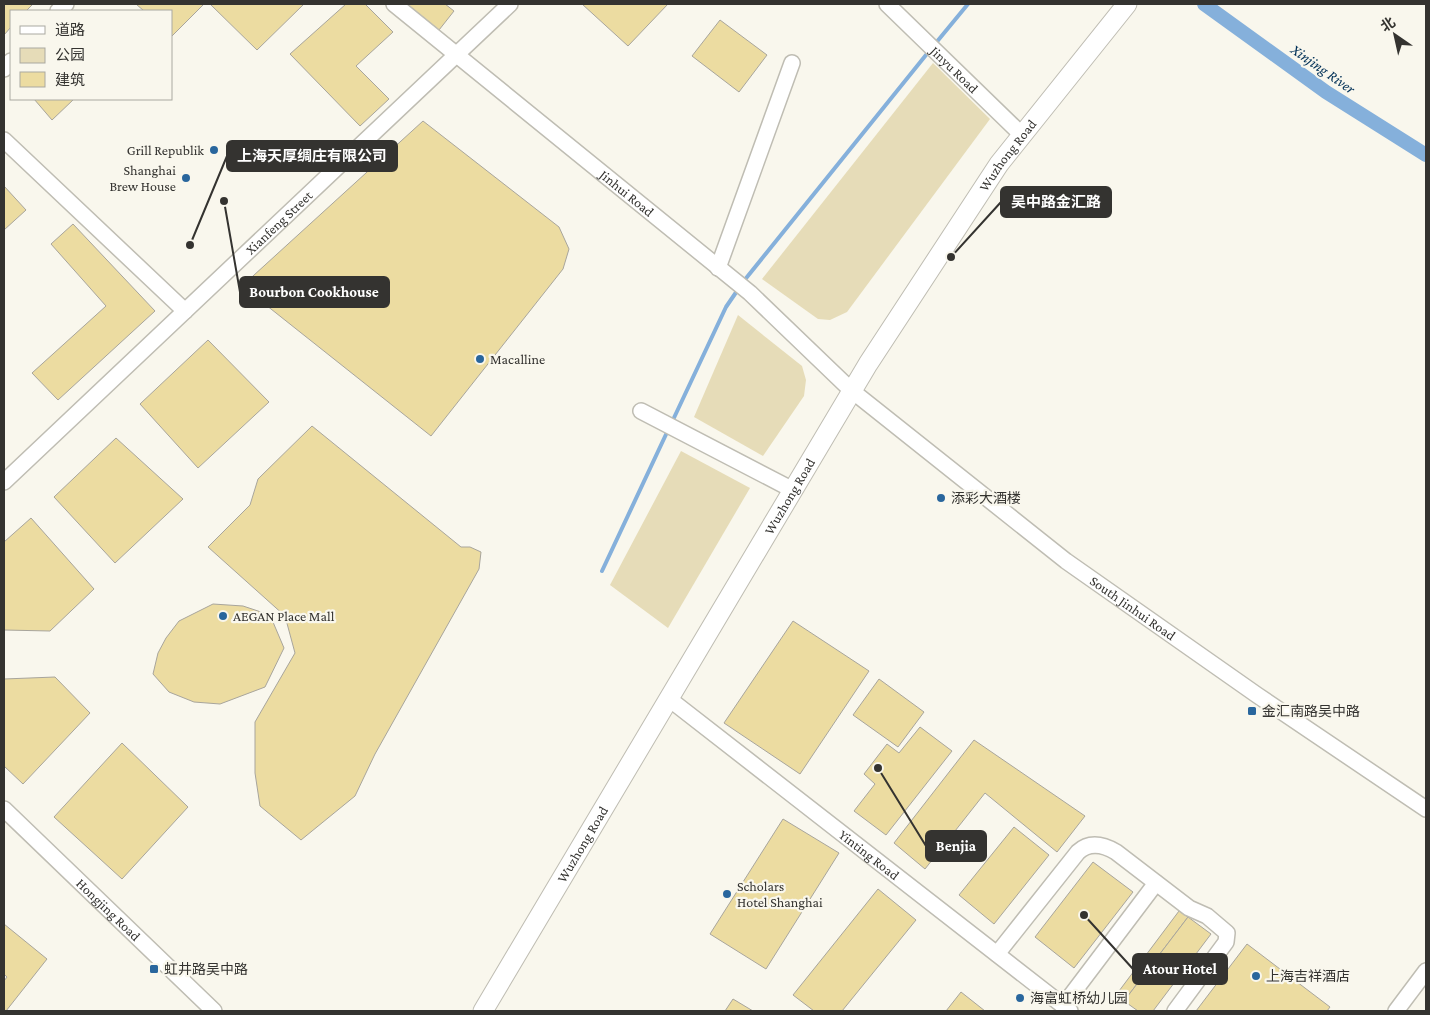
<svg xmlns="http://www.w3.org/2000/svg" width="1430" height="1015" font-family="'Crimson Pro','Noto Sans SC',serif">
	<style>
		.green { fill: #e6dcb8 }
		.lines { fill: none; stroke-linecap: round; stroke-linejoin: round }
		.stream { stroke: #85b0db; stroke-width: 4 }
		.canal { stroke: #85b0db; stroke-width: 14 }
		.building { fill: #ecdca1; stroke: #a8a59c }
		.minor-casing { stroke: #bfbdb3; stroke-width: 18 }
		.major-casing { stroke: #bfbdb3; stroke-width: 21 }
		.minor { stroke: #fff; stroke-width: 15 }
		.major { stroke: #fff; stroke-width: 19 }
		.poi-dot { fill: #29669d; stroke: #f9f7ed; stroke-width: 2 }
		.labels { text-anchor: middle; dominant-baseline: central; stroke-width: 4.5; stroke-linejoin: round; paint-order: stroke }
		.street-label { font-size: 14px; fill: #343330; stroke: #f9f7ed }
		.poi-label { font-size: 14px; fill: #343330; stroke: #f9f7ed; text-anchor: start }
		.water-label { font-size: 15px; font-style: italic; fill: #003057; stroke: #f9f7ed }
		.leader { fill: none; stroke: #343330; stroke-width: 2 }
		.callout-dot { fill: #343330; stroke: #f9f7ed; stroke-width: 2 }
		.callout { fill: #343330; stroke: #343330; stroke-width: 2 }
		.callout-label { font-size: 15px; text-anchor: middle; font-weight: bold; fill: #fff }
	</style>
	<rect width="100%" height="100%" fill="#f9f7ed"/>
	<g class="green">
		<polygon points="933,63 990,119 847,312 830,320 818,319 762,279"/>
		<polygon points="738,315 802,366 806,380 804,396 763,456 694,417"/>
		<polygon points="681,451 750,488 668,628 610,585"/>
	</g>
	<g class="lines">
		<g class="stream">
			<polyline points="935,44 968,4"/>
			<polyline points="743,282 930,50"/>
			<polyline points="672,422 726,307 739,288"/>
			<polyline points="602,571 669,428"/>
		</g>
		<polyline class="canal" points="1204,4 1326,92 1426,155"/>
	</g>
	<g class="building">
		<polygon points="4,4 33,4 26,11 11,11 11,27 4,35"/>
		<polygon points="136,4 204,4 171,37 171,11 144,11"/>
		<polygon points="210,4 304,4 257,50"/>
		<polygon points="346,4 365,4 393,32 356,66 389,99 360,126 290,54"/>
		<polygon points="407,4 445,4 454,11 439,30"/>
		<polygon points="582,4 668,4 628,46"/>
		<polygon points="720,20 767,55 739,92 692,56"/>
		<polygon points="34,99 74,99 52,120"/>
		<polygon points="423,121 559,227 569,249 563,269 431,436 242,286"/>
		<polygon points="4,186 26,210 4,230"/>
		<polygon points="73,224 155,311 58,400 32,373 106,306 51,244"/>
		<polygon points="208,340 269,402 198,468 140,404"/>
		<polygon points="312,426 461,547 470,547 481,552 479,569 375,754 355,796 301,840 260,806 255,773 255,722 295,653 285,616 208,547 250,505 258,479"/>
		<polygon points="116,438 183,499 115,563 54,497"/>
		<polygon points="31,518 94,589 50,631 4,630 4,542"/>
		<polygon points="213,604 243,606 270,615 284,648 265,687 220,704 194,702 169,692 153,674 158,653 166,638 179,621"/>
		<polygon points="793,621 869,671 800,774 724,723"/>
		<polygon points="55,677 90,713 23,784 4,766 4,679"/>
		<polygon points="879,679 924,712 898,747 853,715"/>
		<polygon points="920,727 952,751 886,835 854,811 875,784 864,774 887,744 899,753"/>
		<polygon points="974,740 1085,816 1057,852 985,793 925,869 894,843"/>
		<polygon points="122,743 188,807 122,879 54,817"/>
		<polygon points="783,819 839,853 766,969 710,934"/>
		<polygon points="1014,827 1049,855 994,924 959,895"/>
		<polygon points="1093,862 1133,892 1074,968 1035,937"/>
		<polygon points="878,889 916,920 842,1011 814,1011 793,995"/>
		<polygon points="1179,911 1188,917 1124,1001 1116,995"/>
		<polygon points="1188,917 1211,934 1153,1011 1138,1011 1124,1001"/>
		<polygon points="4,924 47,959 6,1011 4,1011 4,981 7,977 4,974"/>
		<polygon points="1247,944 1330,1007 1327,1011 1196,1011"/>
		<polygon points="961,992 985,1011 946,1011"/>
		<polygon points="733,999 753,1011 725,1011"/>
	</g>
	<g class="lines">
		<g class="minor-casing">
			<g id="minor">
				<path id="s1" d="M394,4L750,293L851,390L1066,561L1257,695L1426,809"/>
				<path id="s2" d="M887,4L1021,134"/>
				<polyline points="58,11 66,4"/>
				<polyline points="4,69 11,61"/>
				<polyline points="4,140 185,311"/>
				<polyline points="718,268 792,63"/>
				<polyline points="641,411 793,490"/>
				<path id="s3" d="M4,482L510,4"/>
				<path id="s4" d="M668,698L1070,1011"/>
				<path id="s5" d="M4,809L214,1011"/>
				<path d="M997,954L1078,852C1090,841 1104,845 1116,852L1189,908L1207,916L1227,933L1226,942L1175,1011"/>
				<polyline points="1063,1006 1156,883"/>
				<polyline points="1396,1011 1426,971"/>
			</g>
		</g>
		<g class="major-casing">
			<g id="major">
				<path id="s6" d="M483,1011L868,364L999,164L1127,4"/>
			</g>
		</g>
		<use href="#minor" class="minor"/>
		<use href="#major" class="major"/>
	</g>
	<g class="poi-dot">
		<circle cx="214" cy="150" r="5"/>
		<circle cx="186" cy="178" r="5"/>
		<circle cx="480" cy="359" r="5"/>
		<circle cx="941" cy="498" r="5"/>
		<circle cx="223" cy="616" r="5"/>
		<rect x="1247" y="706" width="10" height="10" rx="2.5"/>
		<circle cx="727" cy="894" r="5"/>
		<rect x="149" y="964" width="10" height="10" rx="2.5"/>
		<circle cx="1256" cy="976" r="5"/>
		<circle cx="1020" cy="998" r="5"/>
	</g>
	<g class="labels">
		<g class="street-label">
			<text stroke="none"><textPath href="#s2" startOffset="94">Jinyu Road</textPath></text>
			<text stroke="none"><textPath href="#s6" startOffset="1004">Wuzhong Road</textPath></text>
			<text stroke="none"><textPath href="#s1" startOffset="300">Jinhui Road</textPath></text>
			<text stroke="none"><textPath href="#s3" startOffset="378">Xianfeng Street</textPath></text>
			<text stroke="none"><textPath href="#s6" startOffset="599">Wuzhong Road</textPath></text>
			<text stroke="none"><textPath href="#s1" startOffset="955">South Jinhui Road</textPath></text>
			<text stroke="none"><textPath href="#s6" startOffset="194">Wuzhong Road</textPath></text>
			<text stroke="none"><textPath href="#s4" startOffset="255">Yinting Road</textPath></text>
			<text stroke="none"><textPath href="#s5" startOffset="145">Hongjing Road</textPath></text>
		</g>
		<g class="poi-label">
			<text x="204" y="150" text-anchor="end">Grill Republik</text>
			<text x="176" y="170" text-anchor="end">Shanghai<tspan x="176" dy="16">Brew House</tspan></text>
			<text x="490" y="359">Macalline</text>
			<text x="951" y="498">添彩大酒楼</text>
			<text x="233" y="616">AEGAN Place Mall</text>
			<text x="1262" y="711">金汇南路吴中路</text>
			<text x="737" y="886">Scholars<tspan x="737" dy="16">Hotel Shanghai</tspan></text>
			<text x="164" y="969">虹井路吴中路</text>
			<text x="1266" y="976">上海吉祥酒店</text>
			<text x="1030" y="998">海富虹桥幼儿园</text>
		</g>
		<g class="water-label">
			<text transform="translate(1323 69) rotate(35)">Xinjing River</text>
		</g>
	</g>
	<path class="leader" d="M190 245L227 156M951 257L1001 202M224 201L240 292M878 768L926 846M1084 915L1133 969"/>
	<g class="callout-dot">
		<circle cx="190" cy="245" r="5"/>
		<circle cx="951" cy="257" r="5"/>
		<circle cx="224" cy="201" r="5"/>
		<circle cx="878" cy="768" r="5"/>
		<circle cx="1084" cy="915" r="5"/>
	</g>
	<g class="callout">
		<rect x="227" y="141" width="170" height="30" rx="5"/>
		<rect x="1001" y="187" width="110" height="30" rx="5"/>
		<rect x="240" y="277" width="149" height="30" rx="5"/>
		<rect x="926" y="831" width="60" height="30" rx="5"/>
		<rect x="1133" y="954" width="94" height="30" rx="5"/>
	</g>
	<g class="callout-label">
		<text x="312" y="161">上海天厚绸庄有限公司</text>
		<text x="1056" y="207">吴中路金汇路</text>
		<text x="314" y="297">Bourbon Cookhouse</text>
		<text x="956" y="851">Benjia</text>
		<text x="1180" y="974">Atour Hotel</text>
	</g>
	<rect width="1430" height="1015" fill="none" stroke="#343330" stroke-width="10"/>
	<rect x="10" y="10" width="162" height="90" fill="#f9f7ed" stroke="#aaa9a1"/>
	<rect x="20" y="26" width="25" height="8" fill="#ffffff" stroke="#aaa9a1"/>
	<text x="55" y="35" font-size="15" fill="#343330">道路</text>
	<rect x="20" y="48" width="25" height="15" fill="#e6dcb8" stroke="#aaa9a1"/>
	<text x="55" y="60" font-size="15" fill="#343330">公园</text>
	<rect x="20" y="72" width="25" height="15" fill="#ecdca1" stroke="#aaa9a1"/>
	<text x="55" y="85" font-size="15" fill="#343330">建筑</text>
	<g transform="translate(1395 35) rotate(326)" stroke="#f9f7ed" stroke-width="4" paint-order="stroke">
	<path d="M0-4L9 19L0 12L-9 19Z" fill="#343330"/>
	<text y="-8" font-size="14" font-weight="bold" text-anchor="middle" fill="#343330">北</text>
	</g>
</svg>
